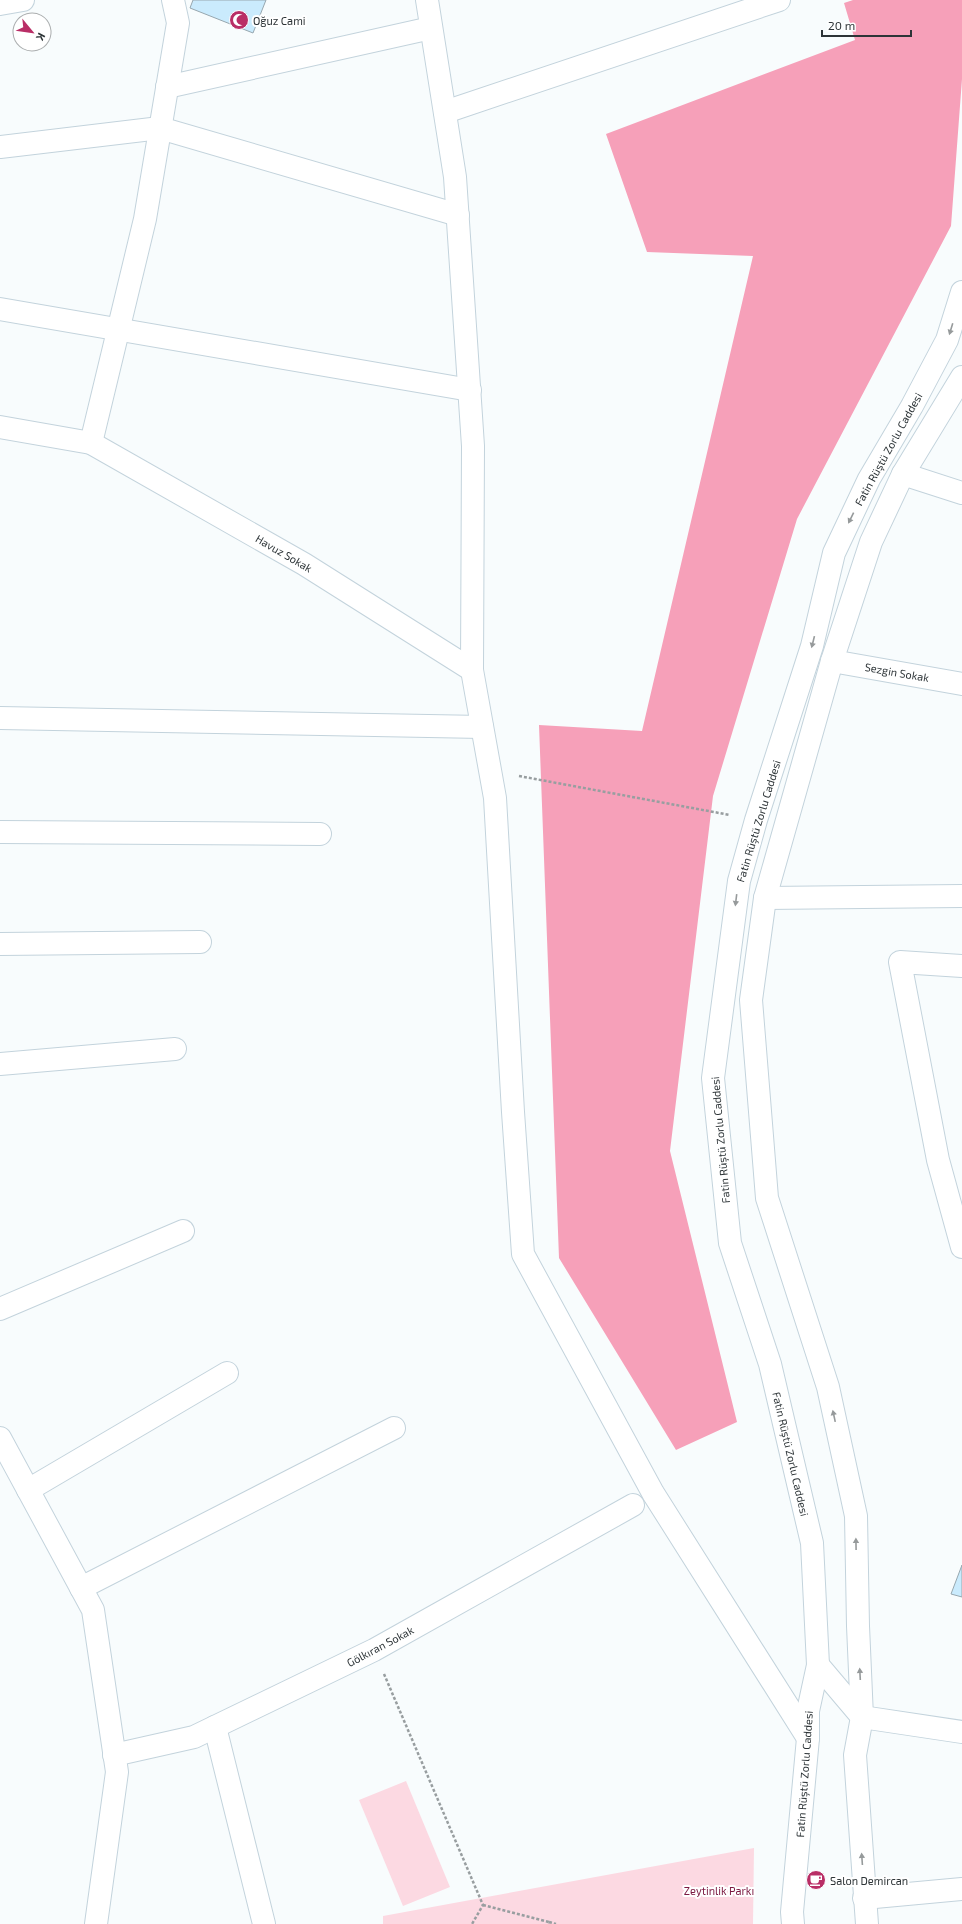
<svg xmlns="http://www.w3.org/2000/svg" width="962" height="1924" font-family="'Exo 2',sans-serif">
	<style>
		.green { fill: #fcd9e2 }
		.forest { fill: #f6a0b9 }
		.building { fill: #caebfd; stroke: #97a7af }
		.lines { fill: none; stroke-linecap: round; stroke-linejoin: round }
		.minor-casing { stroke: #c3d3dc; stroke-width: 24 }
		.primary-casing { stroke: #c3d3dc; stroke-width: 24 }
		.path { stroke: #989ea0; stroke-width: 2.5; stroke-dasharray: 3 2; stroke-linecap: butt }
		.minor { stroke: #fff; stroke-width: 22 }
		.primary { stroke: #fff; stroke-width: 22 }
		.oneway { fill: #969a9b }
		.labels { text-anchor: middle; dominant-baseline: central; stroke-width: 4; stroke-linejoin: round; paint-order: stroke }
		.poi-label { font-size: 11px; fill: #2d3437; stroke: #fff; text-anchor: start }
		.street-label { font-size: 11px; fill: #2d3437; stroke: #fff }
		.park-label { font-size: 11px; fill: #7b1941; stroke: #fff }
	</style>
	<rect width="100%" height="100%" fill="#f8fcfd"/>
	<g class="green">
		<polygon points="406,1781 450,1887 403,1906 359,1800"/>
		<polygon points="754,1848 753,1924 383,1924 383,1916"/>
	</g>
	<polygon class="forest" points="853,0 962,0 962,79 951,226 797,519 713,796 670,1151 737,1422 676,1450 559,1258 539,725 642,731 753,256 647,252 606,134 855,40 844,3"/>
	<g class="building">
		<polygon points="193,0 266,0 253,33 190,8"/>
		<polygon points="962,1565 962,1597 951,1594"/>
	</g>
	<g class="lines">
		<g class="minor-casing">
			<g id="minor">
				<polyline points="427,0 455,177 473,446 472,670 495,798 513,1112 523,1254 653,1493 808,1738"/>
				<polyline points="0,4 23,0"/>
				<polyline points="167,87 431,28"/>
				<polyline points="445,112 779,0"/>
				<polyline points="0,147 160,128 458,215"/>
				<polyline points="0,309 470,390"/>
				<polyline points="0,427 91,443 304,564 472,670"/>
				<polyline points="91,443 145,219 178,23 173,0"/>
				<polyline points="903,474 962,493"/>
				<polyline points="832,661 962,684"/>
				<polyline points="0,718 482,727"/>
				<polyline points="0,832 320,834"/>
				<polyline points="765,898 962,896"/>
				<polyline points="0,944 200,942"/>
				<polyline points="962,966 900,962 938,1160 962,1247"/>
				<polyline points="0,1064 175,1049"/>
				<polyline points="0,1309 183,1231"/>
				<polyline points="0,1438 93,1610 117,1772 96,1924"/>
				<polyline points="28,1490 227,1373"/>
				<polyline points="81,1588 394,1428"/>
				<polyline points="818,1665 862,1717 962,1732"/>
				<polyline points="215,1727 264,1924"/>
				<polyline points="114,1755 194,1737 374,1650 633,1505"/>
				<polyline points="864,1898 962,1889"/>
			</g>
		</g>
		<g class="primary-casing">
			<g id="primary">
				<polyline points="793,1924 792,1912 808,1738 808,1711 818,1665 812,1543 770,1364 730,1243 713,1078 739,881 756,820 812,646 834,553 869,479 912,406 947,340 962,292"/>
				<polyline points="867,1924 855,1755 862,1717 858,1626 856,1516 828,1387 767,1198 751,1000 765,898 832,661 871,542 903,474 962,377"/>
			</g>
		</g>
		<g class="path">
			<polyline points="519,776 730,815"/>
			<polyline points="384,1674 483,1905 472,1924"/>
			<polyline points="483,1905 549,1922 549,1924"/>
			<polyline points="549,1922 556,1924"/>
		</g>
		<use href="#minor" class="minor"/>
		<use href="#primary" class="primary"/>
	</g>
	<defs><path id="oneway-solid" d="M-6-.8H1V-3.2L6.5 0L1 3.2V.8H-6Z"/></defs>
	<g class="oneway">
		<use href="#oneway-solid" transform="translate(951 329) rotate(107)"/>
		<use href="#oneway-solid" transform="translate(851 518) rotate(116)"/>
		<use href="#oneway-solid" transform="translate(813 642) rotate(104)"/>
		<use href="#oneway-solid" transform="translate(736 900) rotate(97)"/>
		<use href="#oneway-solid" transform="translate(834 1416) rotate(-102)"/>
		<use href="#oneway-solid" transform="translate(856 1544) rotate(-91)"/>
		<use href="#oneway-solid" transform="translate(860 1674) rotate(-93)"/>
		<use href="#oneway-solid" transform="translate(862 1859) rotate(-94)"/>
	</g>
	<defs>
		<g id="mosque-disc" transform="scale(1)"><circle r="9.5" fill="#b92e66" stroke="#fff"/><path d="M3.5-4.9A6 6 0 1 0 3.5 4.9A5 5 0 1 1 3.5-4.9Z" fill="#fff"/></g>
		<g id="cafe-disc" transform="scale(1)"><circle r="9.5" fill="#b92e66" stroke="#fff"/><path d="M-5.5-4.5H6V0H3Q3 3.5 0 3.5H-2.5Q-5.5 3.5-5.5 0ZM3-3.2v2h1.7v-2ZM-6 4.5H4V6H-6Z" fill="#fff"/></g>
	</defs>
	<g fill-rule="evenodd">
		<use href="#mosque-disc" x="239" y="20"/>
		<use href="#cafe-disc" x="816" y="1880"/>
	</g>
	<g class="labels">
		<g class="poi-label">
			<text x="253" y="20">Oğuz Cami</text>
			<text x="830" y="1880">Salon Demircan</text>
		</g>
		<g class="street-label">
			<text transform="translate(888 449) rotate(-61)">Fatin Rüştü Zorlu Caddesi</text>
			<text transform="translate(284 553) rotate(30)">Havuz Sokak</text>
			<text transform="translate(897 672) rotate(10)">Sezgin Sokak</text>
			<text transform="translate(758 821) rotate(-73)">Fatin Rüştü Zorlu Caddesi</text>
			<text transform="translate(720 1140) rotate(-95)">Fatin Rüştü Zorlu Caddesi</text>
			<text transform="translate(791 1454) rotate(77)">Fatin Rüştü Zorlu Caddesi</text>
			<text transform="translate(380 1646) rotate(-28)">Gölkıran Sokak</text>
			<text transform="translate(804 1774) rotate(-86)">Fatin Rüştü Zorlu Caddesi</text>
		</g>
		<g class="park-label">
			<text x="719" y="1890">Zeytinlik Parkı</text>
		</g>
	</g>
	<g transform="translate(32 32) rotate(119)"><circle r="19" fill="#ffffff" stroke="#abaeaf"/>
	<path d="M0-3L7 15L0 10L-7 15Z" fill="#b92e66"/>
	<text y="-6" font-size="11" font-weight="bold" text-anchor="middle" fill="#2d3437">K</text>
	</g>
	<path d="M822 30v6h89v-6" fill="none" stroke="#2d3437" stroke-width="2"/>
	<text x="828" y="30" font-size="12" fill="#2d3437" stroke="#ffffff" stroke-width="3" paint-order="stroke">20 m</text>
</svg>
